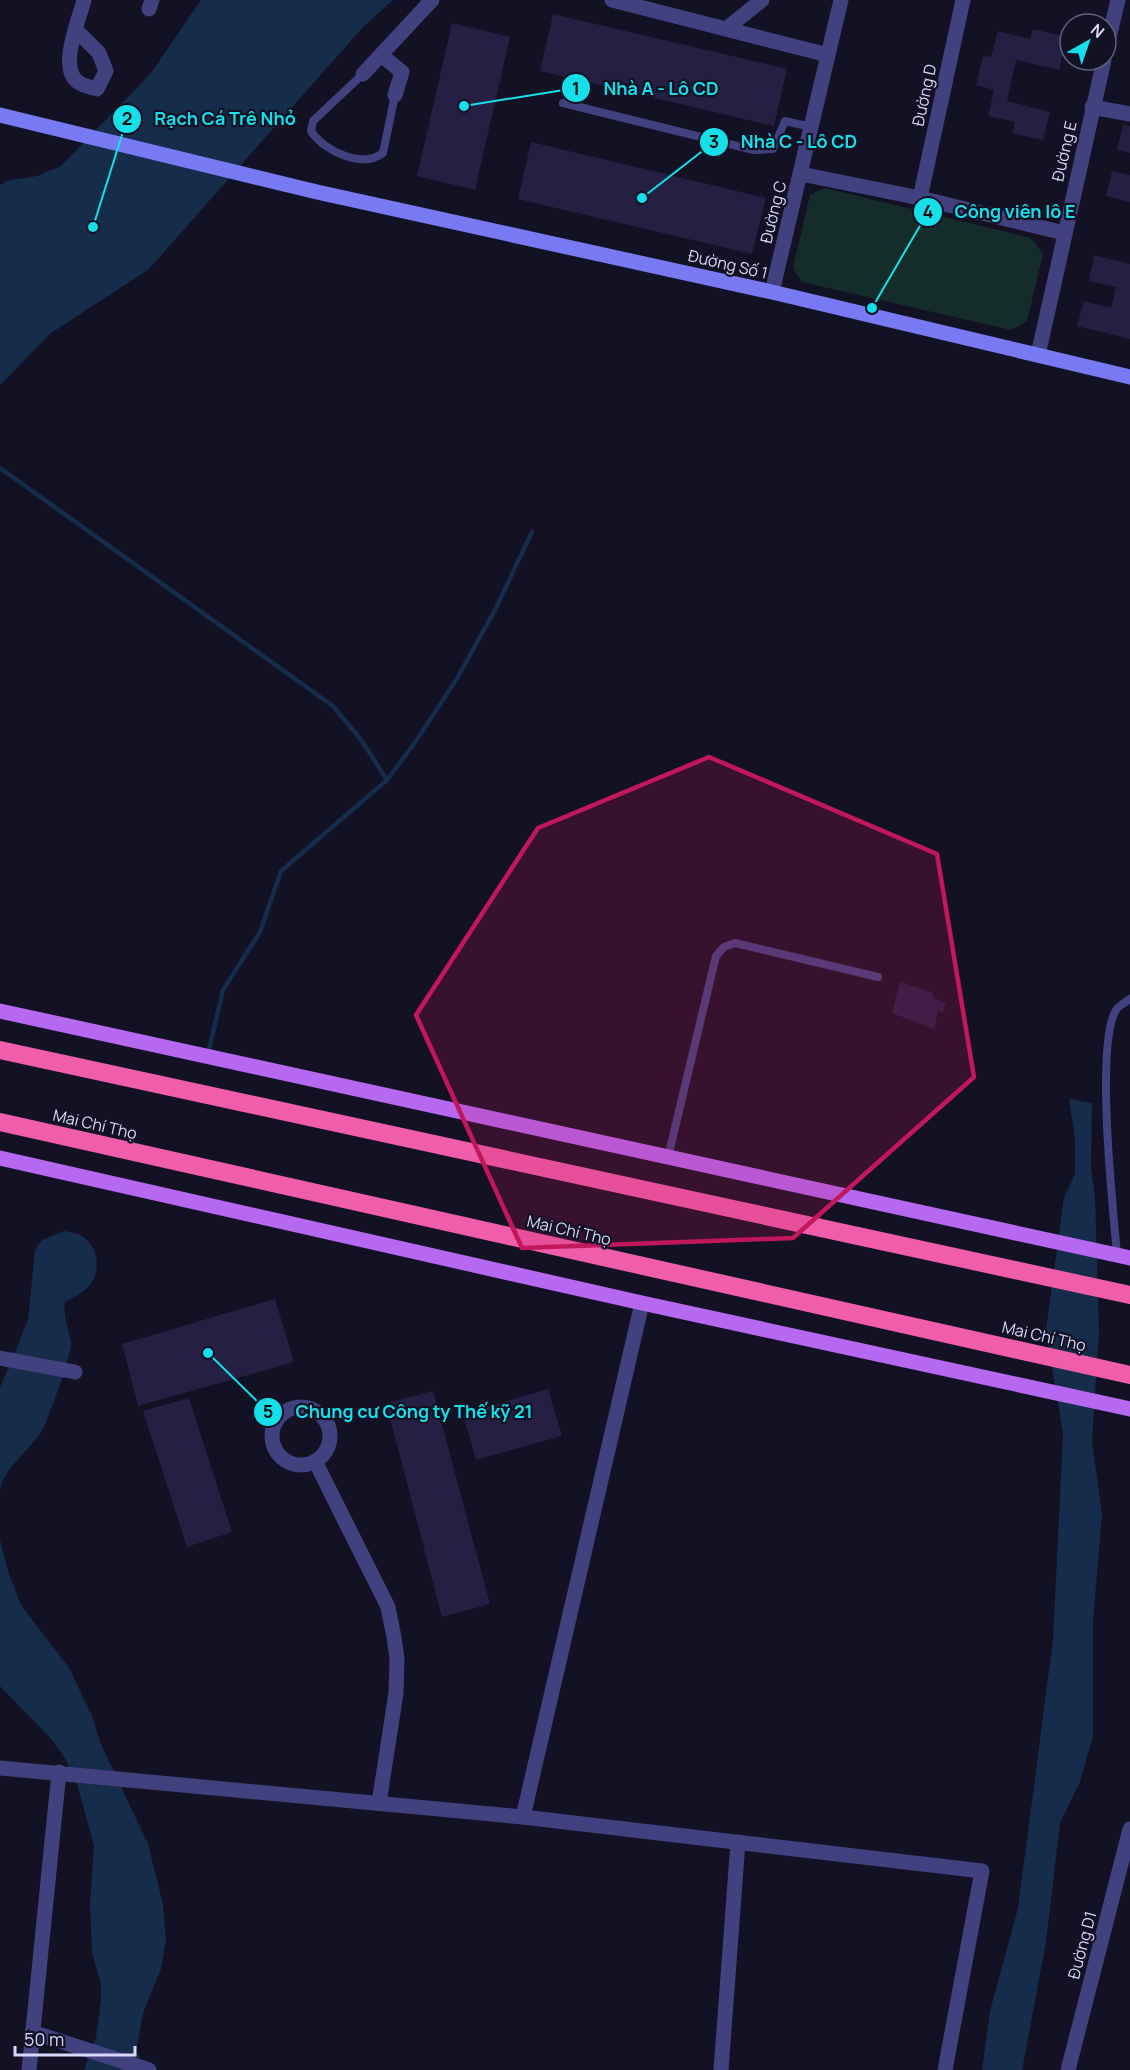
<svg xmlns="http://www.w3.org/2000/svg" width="1130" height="2070" font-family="Manrope,sans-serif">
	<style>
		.green { fill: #142d2b }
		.water { fill: #152c4a }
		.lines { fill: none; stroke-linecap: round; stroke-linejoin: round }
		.stream { stroke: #152c4a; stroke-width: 4.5 }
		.building { fill: #241f43 }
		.lane { stroke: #40417e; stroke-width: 8 }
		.street { stroke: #40417e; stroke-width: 15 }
		.secondary { stroke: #777af2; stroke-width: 15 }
		.primary { stroke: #b768f1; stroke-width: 15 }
		.highway { stroke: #f05dab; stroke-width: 18 }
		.marked { fill: #c2185b; fill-opacity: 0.2; stroke: #c2185b; stroke-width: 4.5; stroke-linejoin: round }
		.labels { text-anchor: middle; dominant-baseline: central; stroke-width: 4.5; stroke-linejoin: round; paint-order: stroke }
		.street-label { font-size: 16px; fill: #d9d7fb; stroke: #131124 }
		.leader { fill: none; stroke: #15dfe9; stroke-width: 2 }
		.callout-dot { fill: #15dfe9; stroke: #131124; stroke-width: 2 }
		.mark-label { font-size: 18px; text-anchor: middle; font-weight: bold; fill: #111 }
		.callout-label { font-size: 18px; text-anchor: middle; font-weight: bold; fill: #15dfe9; stroke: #131124; stroke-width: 4.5; stroke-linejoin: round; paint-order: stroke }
	</style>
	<rect width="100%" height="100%" fill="#131124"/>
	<polygon class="green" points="825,188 1031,238 1043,254 1027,321 1011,330 802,282 793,268 810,195"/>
	<g class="water">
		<polygon points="201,0 393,0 363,27 148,270 51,333 0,385 0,185 7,181 37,176 61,166 151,73"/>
		<polygon points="1069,1099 1092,1103 1091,1168 1095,1197 1099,1331 1092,1441 1102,1515 1093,1621 1093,1736 1080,1782 1060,1823 1046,1942 1022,2070 982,2070 990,2011 1018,1908 1053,1640 1063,1434 1046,1330 1064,1197 1075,1174 1075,1139"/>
		<path d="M64,1231C70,1232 77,1233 82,1236C100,1248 102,1275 86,1289C80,1294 72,1298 65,1302C63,1318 69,1328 71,1343C72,1355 50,1413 44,1427C33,1449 2,1467 0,1492V1388L28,1320L35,1250L42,1240Z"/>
		<polygon points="0,1540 8,1571 21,1605 69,1668 92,1716 100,1742 148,1844 163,1904 166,1940 161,1969 143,2013 136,2052 147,2070 84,2070 96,2037 101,2000 101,1984 92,1953 90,1903 94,1846 78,1787 65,1758 53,1741 0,1686"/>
	</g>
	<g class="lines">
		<g class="stream">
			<polyline points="0,468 333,706 362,741 387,780"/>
			<polyline points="208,1054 223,990 260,932 281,871 387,780 416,741 456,680 495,610 532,532"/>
		</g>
	</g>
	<g class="building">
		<polygon points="553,14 787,69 774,126 540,71"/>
		<polygon points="452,23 510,37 475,190 417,176"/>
		<polygon points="1033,29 1067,37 1059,70 1016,60 1007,101 1050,112 1043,140 1012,133 1015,122 988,116 994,90 976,85 983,56 991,57 998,31 1030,39"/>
		<polygon points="1123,125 1130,126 1130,153 1117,150"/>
		<polygon points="531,142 766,198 752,254 518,199"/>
		<polygon points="1112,171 1130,175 1130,202 1106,196"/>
		<polygon points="1094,255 1130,264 1130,339 1077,326 1084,301 1111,308 1116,287 1089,281"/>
		<polygon points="900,982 934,993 933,998 946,1003 943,1012 938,1011 934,1029 892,1013"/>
		<polygon points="275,1299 294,1362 138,1406 122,1344"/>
		<polygon points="548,1389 562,1436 476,1460 463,1414"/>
		<polygon points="433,1391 490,1604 442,1617 386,1403"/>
		<polygon points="189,1398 232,1532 187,1547 143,1411"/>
	</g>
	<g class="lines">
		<g class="lane">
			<path d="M363,74L313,121L311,131C324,151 362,169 383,153L395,95"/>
			<polyline points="563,103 754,150 773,149 785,121 811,127"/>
			<polyline points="668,1157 716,956 724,947 735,943 878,977"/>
			<path d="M1117,1255C1113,1208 1095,1045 1116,1010C1118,1006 1126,1002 1130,999"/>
		</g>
		<g class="street">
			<polyline points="612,0 828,55"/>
			<polyline points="149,9 152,0"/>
			<polyline points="726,29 762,0"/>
			<path d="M76,30L99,53L106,71L97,89C91,87 83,86 78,82C58,68 79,20 84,0"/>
			<polyline points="1106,50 1118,0"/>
			<polyline points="381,55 402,72 395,95"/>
			<polyline points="363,74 432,0"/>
			<polyline points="1092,107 1130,114"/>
			<polyline points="801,174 920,198 1064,233"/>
			<polyline points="920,198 963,0"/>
			<polyline points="772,292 841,0"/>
			<polyline points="1038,355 1104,60"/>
			<polyline points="0,1358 75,1372"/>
			<circle cx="301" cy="1436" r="29"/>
			<polyline points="315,1461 388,1607 394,1637 397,1659 396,1693 379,1803"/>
			<polyline points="0,1768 523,1817 982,1871 945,2070"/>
			<polyline points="523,1817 642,1303"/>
			<polyline points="32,2032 149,2070"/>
			<polyline points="29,2070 59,1772"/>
			<polyline points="721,2070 738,1842"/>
			<polyline points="1068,2070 1130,1829"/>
		</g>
		<polyline class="secondary" points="0,115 317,192 772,292 1130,377"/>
		<g class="primary">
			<polyline points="0,1011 1130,1258"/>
			<polyline points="0,1158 642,1303 1130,1409"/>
		</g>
		<g class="highway">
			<polyline points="0,1050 1130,1295"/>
			<polyline points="0,1122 1130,1375"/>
		</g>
	</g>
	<path class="marked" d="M709,757L937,854L974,1077L793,1238L522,1248L416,1015L538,828Z"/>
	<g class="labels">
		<g class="street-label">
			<text transform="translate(924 95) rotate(-78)">Đường D</text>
			<text transform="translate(1064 151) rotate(-77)">Đường E</text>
			<text transform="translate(773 212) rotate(-76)">Đường C</text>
			<text transform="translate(728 264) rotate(13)">Đường Số 1</text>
			<text transform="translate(95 1124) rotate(13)">Mai Chí Thọ</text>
			<text transform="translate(569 1230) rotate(13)">Mai Chí Thọ</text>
			<text transform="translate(1044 1336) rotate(13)">Mai Chí Thọ</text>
			<text transform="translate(1082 1945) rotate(-75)">Đường D1</text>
		</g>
	</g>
	<path class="leader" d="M464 106L576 88M93 227L127 119M642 198L714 142M872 308L928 212M208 1353L268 1412"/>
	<g class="callout-dot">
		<circle cx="464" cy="106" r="6"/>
		<circle cx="93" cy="227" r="6"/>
		<circle cx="642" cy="198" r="6"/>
		<circle cx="872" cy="308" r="6"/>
		<circle cx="208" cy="1353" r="6"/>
		<circle cx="576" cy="88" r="15"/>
		<circle cx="127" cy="119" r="15"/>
		<circle cx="714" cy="142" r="15"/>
		<circle cx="928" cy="212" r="15"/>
		<circle cx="268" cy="1412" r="15"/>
	</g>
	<g class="mark-label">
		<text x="576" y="95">1</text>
		<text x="127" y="125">2</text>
		<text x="714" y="148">3</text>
		<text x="928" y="218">4</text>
		<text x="268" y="1418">5</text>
	</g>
	<g class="callout-label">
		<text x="661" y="95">Nhà A - Lô CD</text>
		<text x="225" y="125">Rạch Cá Trê Nhỏ</text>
		<text x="799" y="148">Nhà C - Lô CD</text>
		<text x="1015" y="218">Công viên lô E</text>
		<text x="414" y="1418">Chung cư Công ty Thế kỹ 21</text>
	</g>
	<g transform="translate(1088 42) rotate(40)"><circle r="28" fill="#131124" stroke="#62607a" stroke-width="1.5"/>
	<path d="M0-4.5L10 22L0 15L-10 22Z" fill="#15dfe9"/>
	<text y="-9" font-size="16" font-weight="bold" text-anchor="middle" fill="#d9d7fb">N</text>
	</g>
	<path d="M15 2046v9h120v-9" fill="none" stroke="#d9d7fb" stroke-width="3"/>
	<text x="24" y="2046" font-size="18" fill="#d9d7fb" stroke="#131124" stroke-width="4.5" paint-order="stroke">50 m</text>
</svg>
